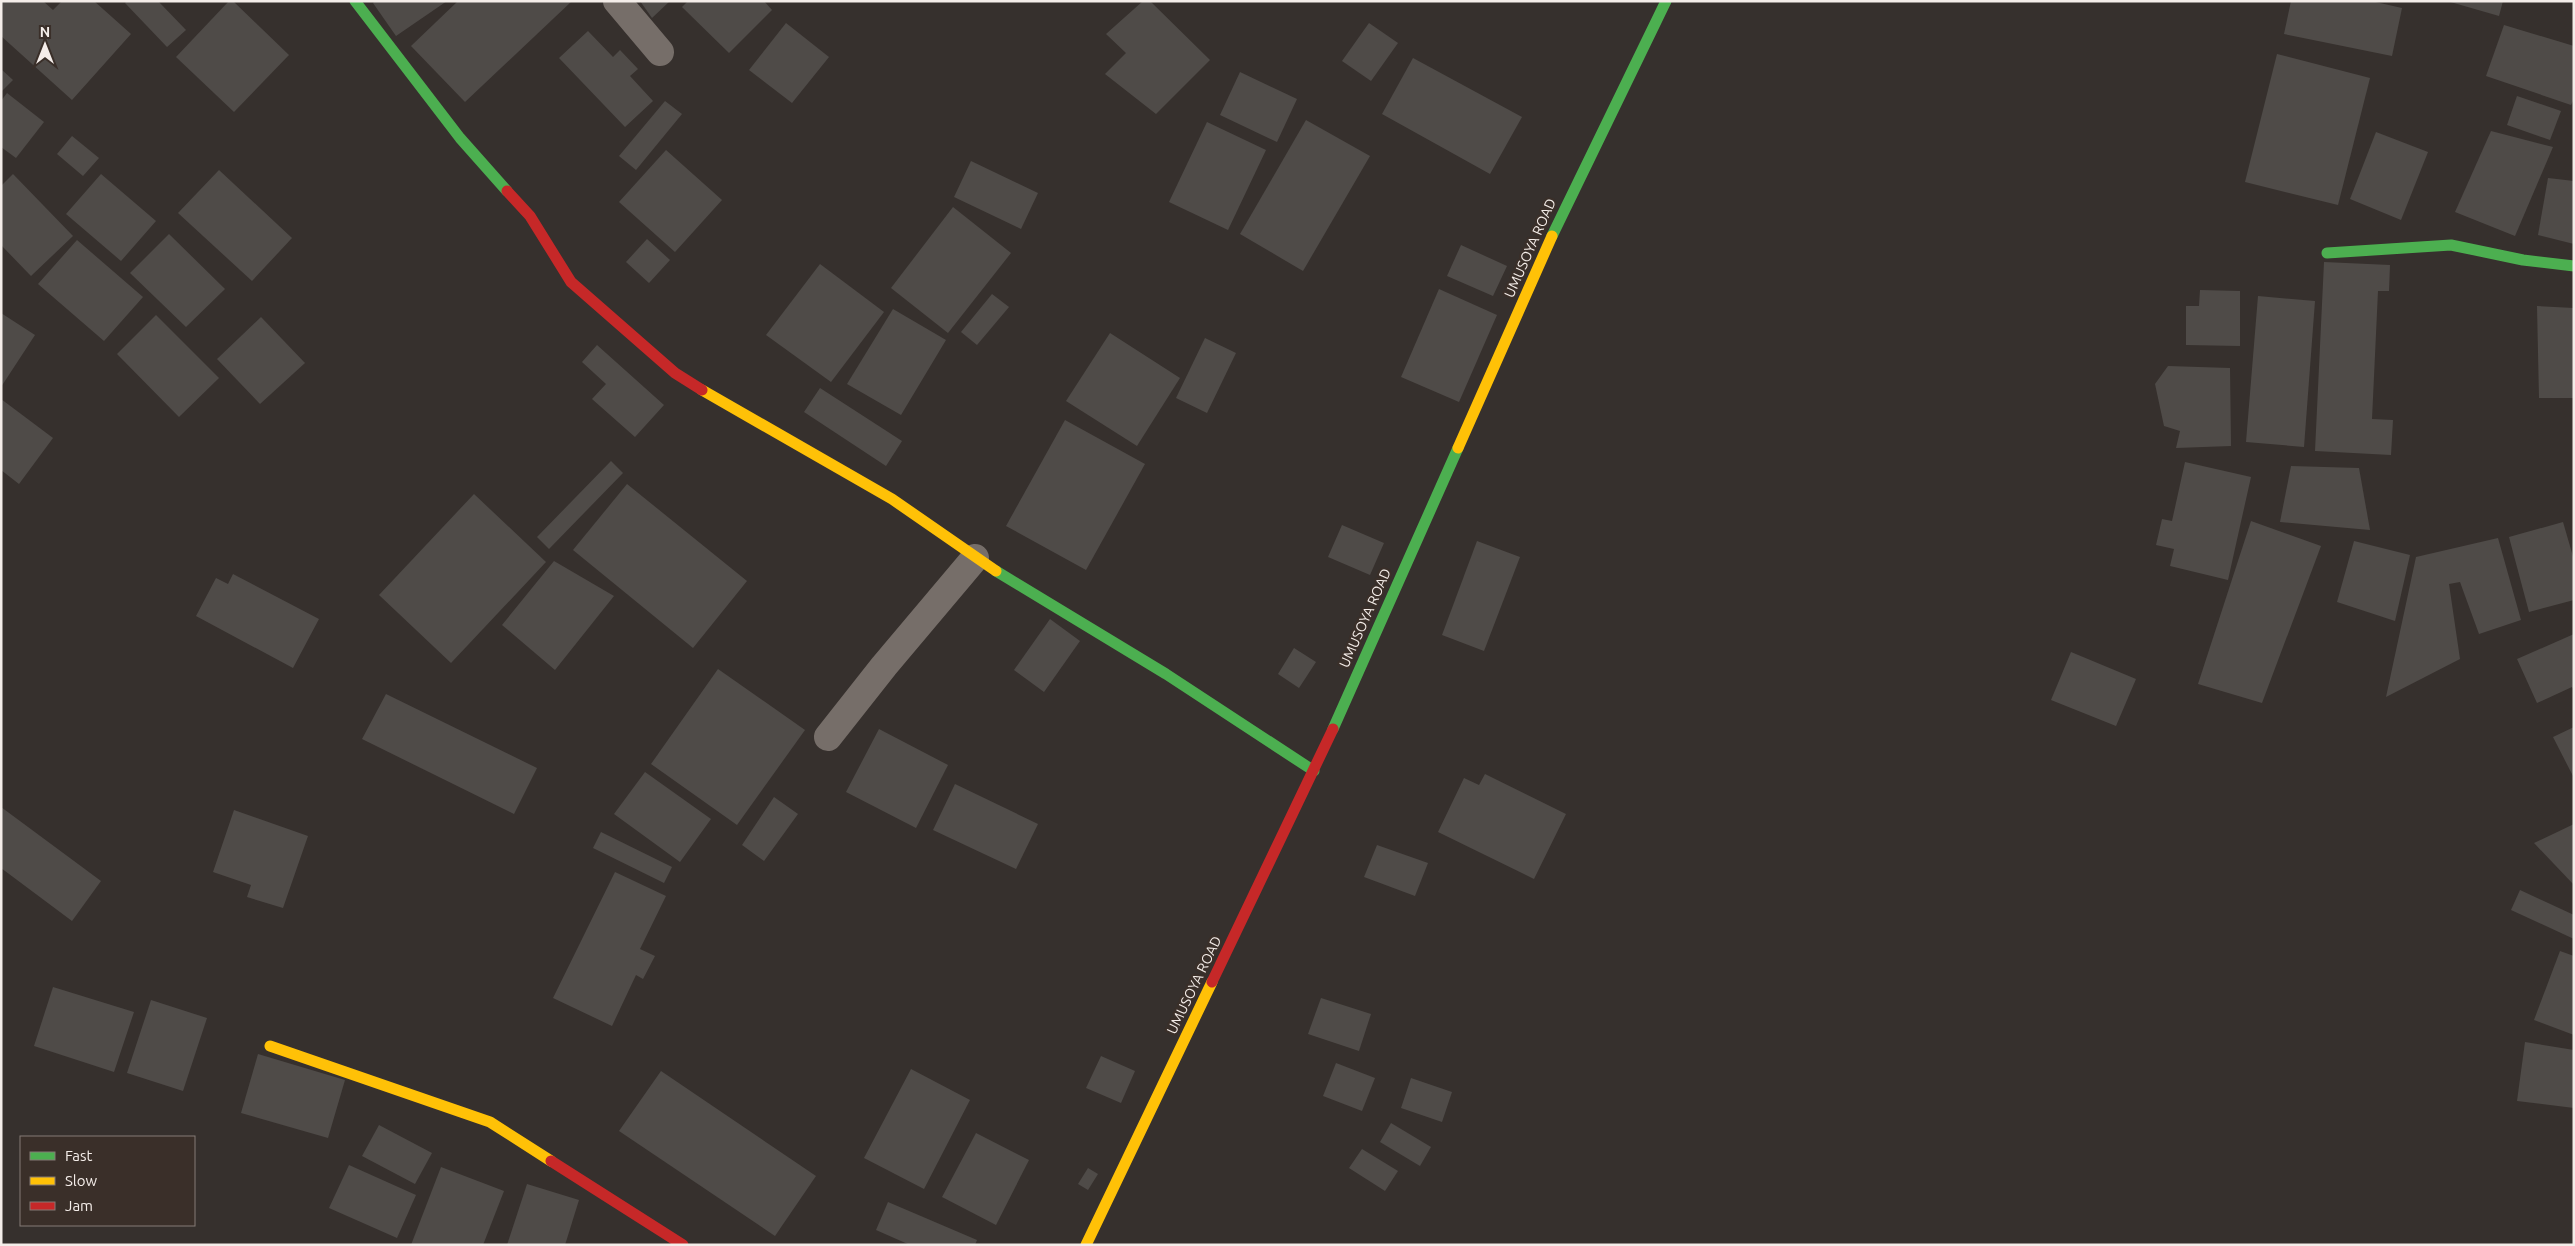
<svg xmlns="http://www.w3.org/2000/svg" width="2575" height="1246" font-family="Ubuntu,sans-serif">
	<style>
		.building { fill: #4f4b48 }
		.lines { fill: none; stroke-linecap: round; stroke-linejoin: round }
		.street { stroke: #766e69; stroke-width: 28 }
		.fast { stroke: #4caf50; stroke-width: 11 }
		.slow { stroke: #ffc107; stroke-width: 11 }
		.jam { stroke: #c62828; stroke-width: 11 }
		.labels { text-anchor: middle; dominant-baseline: central; stroke-width: 4.5; stroke-linejoin: round; paint-order: stroke }
		.street-label { font-size: 14px; fill: #f4ede9; stroke: #3a2f29 }
	</style>
	<rect width="100%" height="100%" fill="#36302d"/>
	<g class="building">
		<polygon points="1,1 43,1 53,10 62,1 94,1 131,34 72,100 1,36"/>
		<polygon points="127,1 158,1 186,30 167,47 125,3"/>
		<polygon points="229,1 233,1 289,55 234,112 176,57"/>
		<polygon points="375,1 447,1 396,36 373,3"/>
		<polygon points="458,1 572,1 465,102 411,46"/>
		<polygon points="640,1 670,1 652,18"/>
		<polygon points="688,1 764,1 772,10 729,53 682,7"/>
		<polygon points="1143,1 1150,1 1210,60 1156,114 1105,74 1126,53 1106,34"/>
		<polygon points="2291,1 2371,1 2402,8 2392,56 2284,34"/>
		<polygon points="2447,1 2503,1 2499,16"/>
		<polygon points="786,23 829,57 792,103 749,70"/>
		<polygon points="1369,23 1398,43 1371,81 1342,61"/>
		<polygon points="2504,25 2574,46 2574,99 2571,105 2486,76"/>
		<polygon points="588,31 613,57 620,50 638,69 630,76 653,101 625,127 559,58"/>
		<polygon points="2277,54 2370,78 2338,205 2245,182"/>
		<polygon points="1413,58 1522,117 1490,174 1382,114"/>
		<polygon points="1,69 13,80 1,92"/>
		<polygon points="1240,72 1297,99 1277,142 1220,115"/>
		<polygon points="7,93 44,122 16,158 1,147 1,101"/>
		<polygon points="2517,96 2561,111 2550,140 2507,125"/>
		<polygon points="665,101 682,114 636,170 619,156"/>
		<polygon points="1306,120 1370,156 1303,271 1240,234"/>
		<polygon points="1207,122 1266,150 1228,230 1169,202"/>
		<polygon points="2491,131 2553,147 2515,236 2455,212"/>
		<polygon points="2376,132 2428,152 2401,220 2350,199"/>
		<polygon points="72,136 99,158 83,176 57,154"/>
		<polygon points="666,150 722,200 675,252 619,202"/>
		<polygon points="971,161 1038,193 1021,229 954,197"/>
		<polygon points="219,170 292,238 252,281 178,213"/>
		<polygon points="13,174 73,236 31,276 1,245 1,186"/>
		<polygon points="101,174 156,221 121,261 66,214"/>
		<polygon points="2548,178 2574,181 2574,244 2538,235"/>
		<polygon points="953,207 1011,253 948,333 891,288"/>
		<polygon points="169,234 225,289 186,327 130,273"/>
		<polygon points="647,239 670,260 649,283 626,262"/>
		<polygon points="77,240 143,297 104,341 38,284"/>
		<polygon points="1461,245 1507,266 1493,296 1447,276"/>
		<polygon points="2324,262 2390,265 2389,291 2378,291 2372,419 2393,420 2391,455 2315,451"/>
		<polygon points="820,264 884,312 831,382 766,335"/>
		<polygon points="1439,289 1497,315 1459,402 1401,377"/>
		<polygon points="2200,290 2240,291 2240,346 2186,345 2186,306 2199,306"/>
		<polygon points="992,294 1009,307 977,345 961,332"/>
		<polygon points="2258,296 2315,301 2304,447 2246,442"/>
		<polygon points="2537,306 2574,308 2574,398 2539,398"/>
		<polygon points="893,309 946,340 901,415 847,384"/>
		<polygon points="1,313 35,335 1,387"/>
		<polygon points="156,315 219,378 179,417 117,354"/>
		<polygon points="261,317 305,363 260,404 217,359"/>
		<polygon points="1110,333 1180,378 1137,446 1066,401"/>
		<polygon points="1205,338 1236,353 1207,413 1176,398"/>
		<polygon points="597,345 664,405 635,437 592,399 606,384 582,362"/>
		<polygon points="2168,366 2230,368 2231,446 2176,448 2180,431 2164,426 2155,384"/>
		<polygon points="820,388 902,441 886,466 804,412"/>
		<polygon points="1,399 53,438 19,484 1,470"/>
		<polygon points="1065,420 1145,464 1086,570 1006,526"/>
		<polygon points="611,461 623,473 549,549 537,537"/>
		<polygon points="2185,462 2251,477 2228,580 2170,566 2174,549 2156,545 2162,519 2172,521"/>
		<polygon points="2291,466 2359,468 2370,530 2280,522"/>
		<polygon points="627,484 747,581 693,648 573,550"/>
		<polygon points="474,494 546,562 451,663 379,595"/>
		<polygon points="2251,521 2321,546 2262,703 2198,684"/>
		<polygon points="2563,522 2574,560 2574,600 2529,612 2509,537"/>
		<polygon points="1342,525 1384,543 1370,575 1328,557"/>
		<polygon points="2498,538 2521,620 2479,634 2460,582 2449,584 2460,659 2386,697 2416,557"/>
		<polygon points="1477,541 1520,557 1484,651 1442,635"/>
		<polygon points="2354,541 2410,555 2395,621 2337,602"/>
		<polygon points="554,561 614,596 555,670 502,625"/>
		<polygon points="233,574 319,619 293,668 196,616 216,578 228,584"/>
		<polygon points="1050,619 1080,641 1044,692 1014,670"/>
		<polygon points="2574,634 2574,690 2572,687 2537,703 2517,659"/>
		<polygon points="1294,648 1316,662 1299,688 1278,674"/>
		<polygon points="2071,652 2136,679 2116,726 2051,700"/>
		<polygon points="718,669 805,730 737,825 651,764"/>
		<polygon points="386,694 537,768 514,814 362,739"/>
		<polygon points="2574,727 2574,778 2553,737"/>
		<polygon points="879,729 948,765 916,828 846,792"/>
		<polygon points="645,772 711,819 680,862 614,814"/>
		<polygon points="1485,774 1566,814 1534,879 1438,832 1464,778 1479,785"/>
		<polygon points="955,784 1038,824 1016,869 933,830"/>
		<polygon points="774,797 798,814 764,861 742,845"/>
		<polygon points="1,807 101,881 72,921 1,868"/>
		<polygon points="234,810 308,836 283,908 247,897 251,885 213,872"/>
		<polygon points="2574,824 2574,885 2534,843"/>
		<polygon points="601,832 672,867 664,883 593,848"/>
		<polygon points="1377,845 1428,863 1415,896 1364,877"/>
		<polygon points="615,872 666,896 640,949 655,956 643,979 636,975 612,1026 553,998"/>
		<polygon points="2520,890 2574,915 2574,939 2511,910"/>
		<polygon points="2560,951 2574,956 2574,1035 2534,1020"/>
		<polygon points="53,987 134,1012 114,1072 34,1046"/>
		<polygon points="1321,998 1371,1014 1359,1051 1308,1034"/>
		<polygon points="151,1000 207,1018 183,1091 127,1073"/>
		<polygon points="2525,1042 2574,1050 2574,1108 2517,1101"/>
		<polygon points="258,1054 345,1080 328,1138 241,1113"/>
		<polygon points="1101,1056 1135,1071 1121,1103 1086,1088"/>
		<polygon points="1336,1063 1375,1078 1362,1111 1323,1096"/>
		<polygon points="911,1069 970,1100 924,1189 864,1158"/>
		<polygon points="661,1071 816,1176 775,1236 619,1131"/>
		<polygon points="1411,1078 1452,1092 1442,1122 1401,1108"/>
		<polygon points="1391,1123 1431,1147 1420,1166 1380,1142"/>
		<polygon points="379,1125 432,1153 415,1184 362,1156"/>
		<polygon points="976,1133 1029,1160 996,1225 942,1197"/>
		<polygon points="1362,1149 1398,1171 1385,1191 1349,1168"/>
		<polygon points="349,1165 416,1195 397,1238 329,1208"/>
		<polygon points="441,1167 504,1191 483,1245 411,1245"/>
		<polygon points="1088,1168 1098,1174 1088,1190 1078,1184"/>
		<polygon points="527,1184 579,1200 565,1245 507,1245"/>
		<polygon points="888,1202 977,1240 975,1245 910,1245 876,1230"/>
	</g>
	<g class="lines">
		<g class="street">
			<polyline points="617,1 660,52"/>
			<polyline points="828,737 884,666 975,558"/>
		</g>
		<g class="fast">
			<polyline points="355,1 460,138 507,191"/>
			<polyline points="1552,236 1666,1"/>
			<polyline points="2327,253 2451,245 2523,260 2574,266"/>
			<polyline points="996,571 1166,674 1314,771"/>
			<polyline points="1333,729 1458,448"/>
		</g>
		<g class="slow">
			<polyline points="702,390 892,499 996,571"/>
			<polyline points="1458,448 1552,236"/>
			<polyline points="270,1046 490,1122 551,1161"/>
			<polyline points="1086,1245 1212,982"/>
		</g>
		<g class="jam">
			<polyline points="507,191 530,216 571,282 675,373 702,390"/>
			<polyline points="1212,982 1333,729"/>
			<polyline points="551,1161 683,1245"/>
		</g>
	</g>
	<g class="labels">
		<g class="street-label">
			<text transform="translate(1530 248) rotate(-66)">UMUSOYA ROAD</text>
			<text transform="translate(1365 618) rotate(-66)">UMUSOYA ROAD</text>
			<text transform="translate(1194 985) rotate(-64)">UMUSOYA ROAD</text>
		</g>
	</g>
	<rect width="2575" height="1246" fill="none" stroke="#f4ede9" stroke-width="5"/>
	<rect x="20" y="1136" width="175" height="90" fill="#3a2f29" stroke="#847b76"/>
	<rect x="30" y="1152" width="25" height="8" fill="#4caf50" stroke="#847b76"/>
	<text x="65" y="1161" font-size="15" fill="#f4ede9">Fast</text>
	<rect x="30" y="1177" width="25" height="8" fill="#ffc107" stroke="#847b76"/>
	<text x="65" y="1186" font-size="15" fill="#f4ede9">Slow</text>
	<rect x="30" y="1202" width="25" height="8" fill="#c62828" stroke="#847b76"/>
	<text x="65" y="1211" font-size="15" fill="#f4ede9">Jam</text>
	<g transform="translate(45 45)" stroke="#3a2f29" stroke-width="4" paint-order="stroke">
	<path d="M0-4L9 19L0 12L-9 19Z" fill="#f4ede9"/>
	<text y="-8" font-size="14" font-weight="bold" text-anchor="middle" fill="#f4ede9">N</text>
	</g>
</svg>
